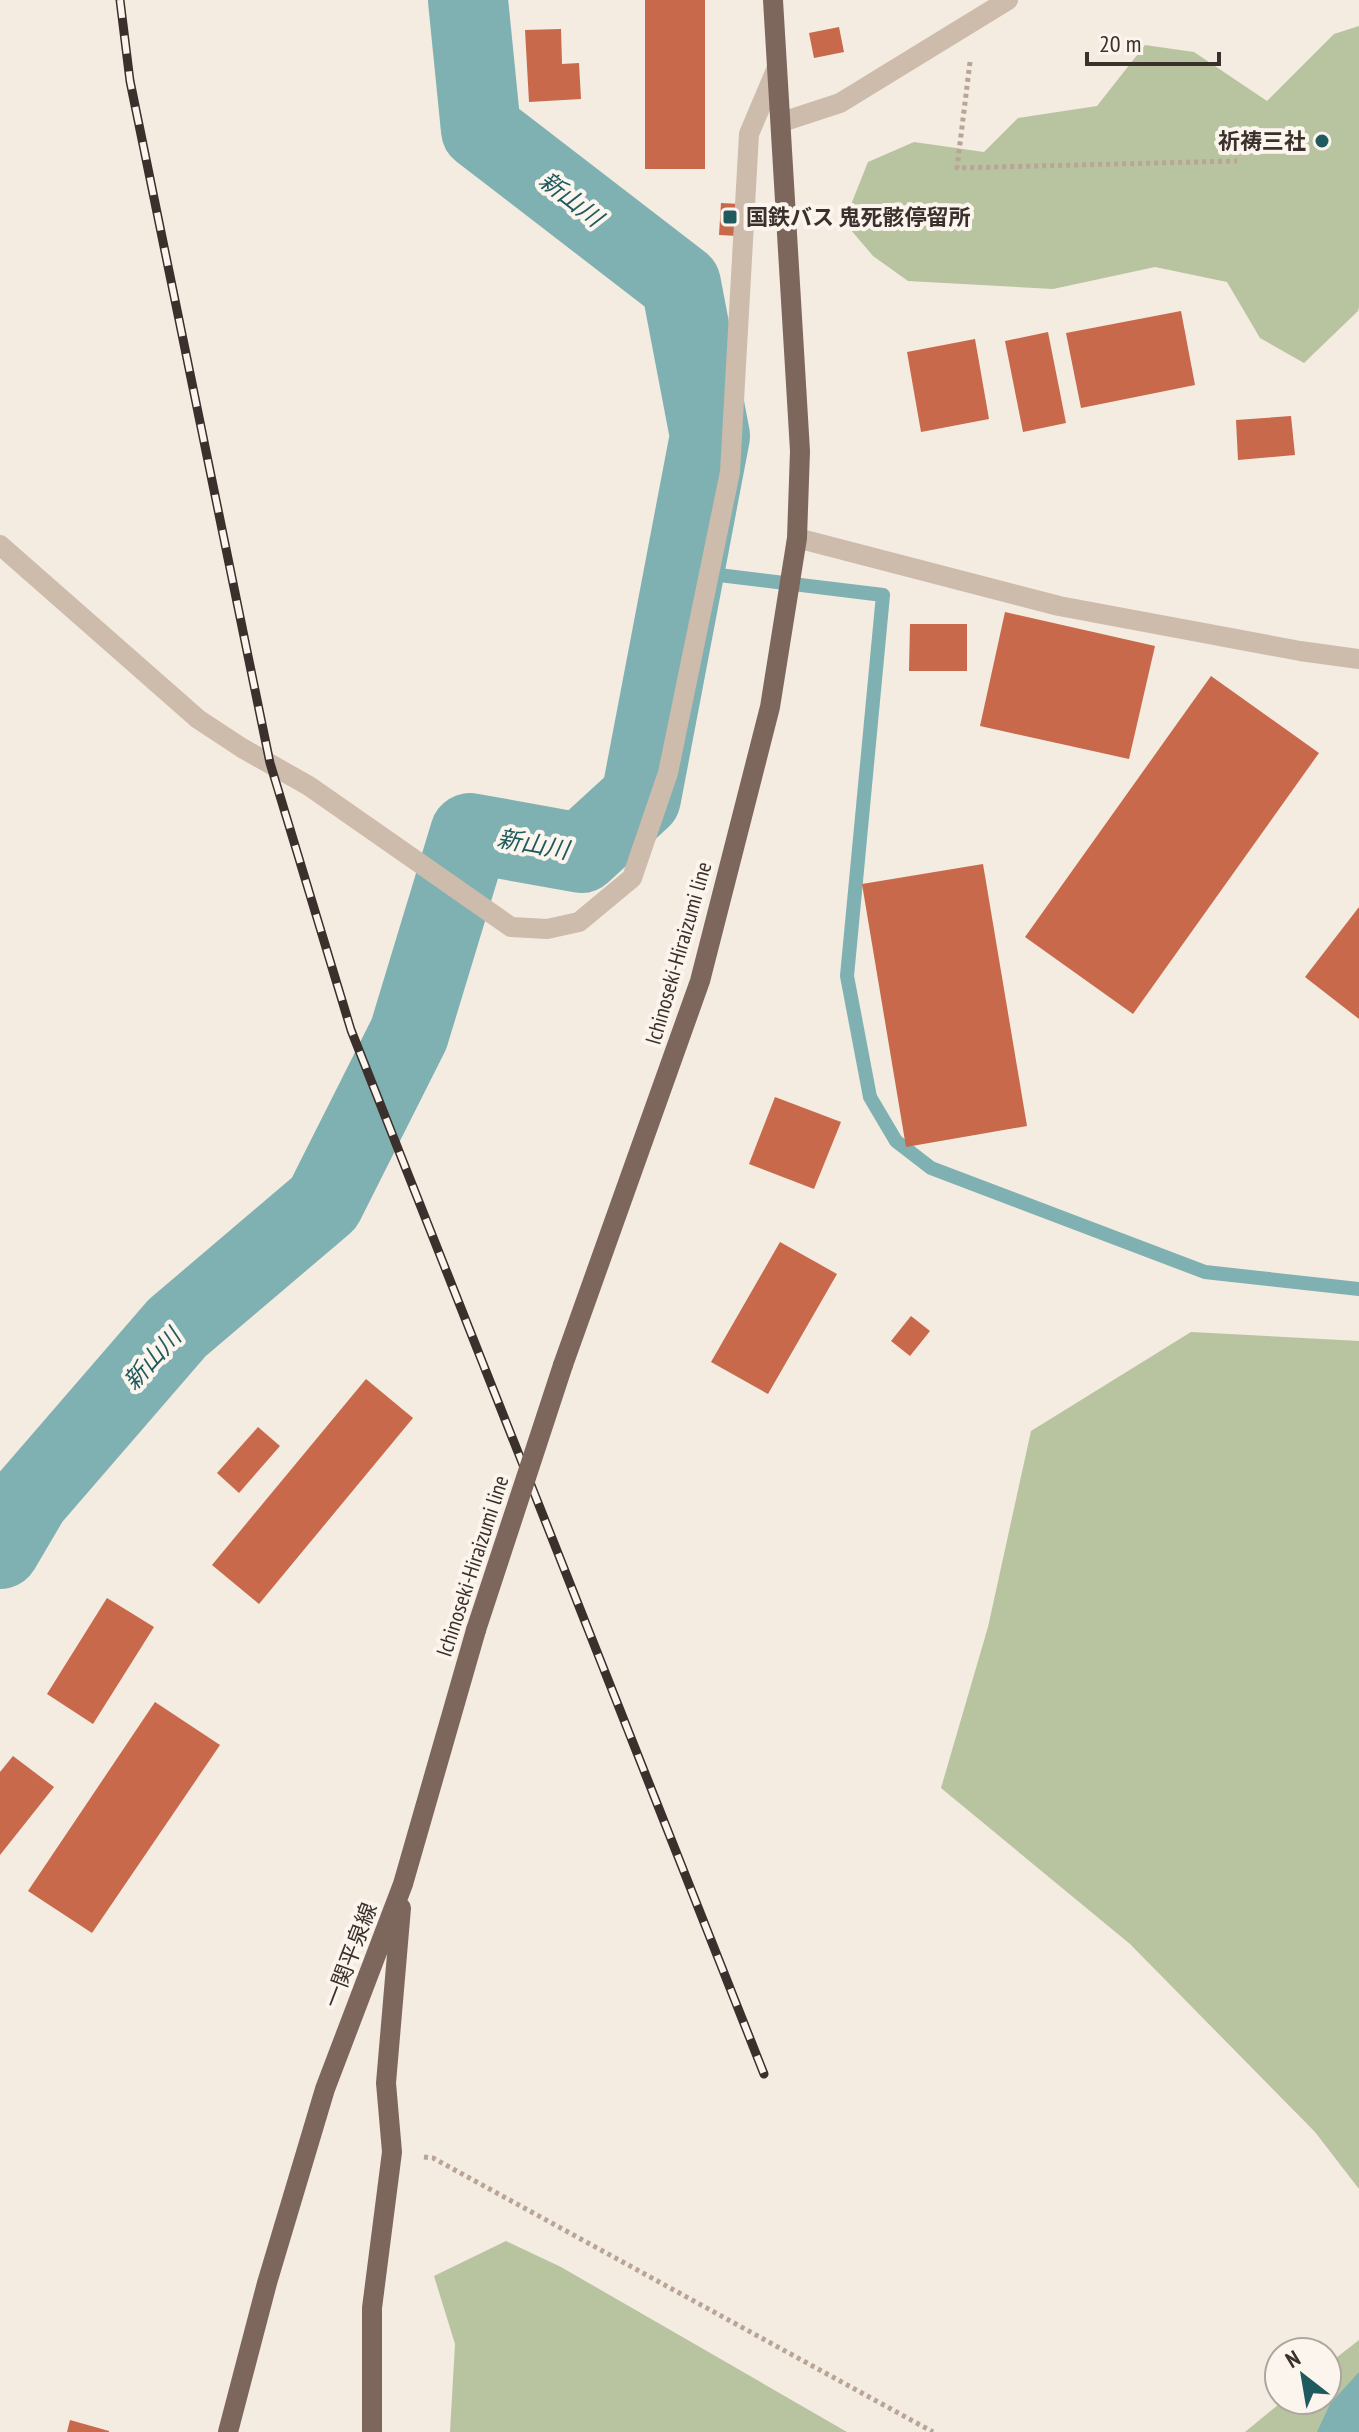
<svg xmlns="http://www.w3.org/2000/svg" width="1359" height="2432" font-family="'PT Sans Narrow','Noto Sans JP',sans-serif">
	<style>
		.green { fill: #b8c4a0 }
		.water { fill: #7fb0b2 }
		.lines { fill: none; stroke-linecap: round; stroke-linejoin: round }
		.stream { stroke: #7fb0b2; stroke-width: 14 }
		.river { stroke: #7fb0b2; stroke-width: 80 }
		.building { fill: #c8694b }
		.path { stroke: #b9a596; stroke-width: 5; stroke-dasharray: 4 4; stroke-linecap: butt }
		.minor { stroke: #cdbbac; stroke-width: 20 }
		.major { stroke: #7d675c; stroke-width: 20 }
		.rail-casing { stroke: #3b302b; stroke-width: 9 }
		.rail { stroke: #fbf5ee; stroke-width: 6; stroke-dasharray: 18; stroke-linecap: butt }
		.major-bridge { stroke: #7d675c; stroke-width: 20 }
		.poi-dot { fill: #1f5a5e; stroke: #fbf5ee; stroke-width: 3 }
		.labels { text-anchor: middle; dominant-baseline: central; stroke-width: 8; stroke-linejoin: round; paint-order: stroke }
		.poi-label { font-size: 22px; font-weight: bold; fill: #3b302b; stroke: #fbf5ee; text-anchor: end }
		.street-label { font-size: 22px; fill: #3b302b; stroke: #fbf5ee }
		.water-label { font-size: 24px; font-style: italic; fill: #1f5a5e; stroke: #fbf5ee }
	</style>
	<rect width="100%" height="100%" fill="#f4ebe1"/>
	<g class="green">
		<polygon points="1359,26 1359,307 1358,311 1304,363 1260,338 1227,282 1155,267 1053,289 908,281 873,256 844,222 868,162 914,142 984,152 1018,118 1097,106 1145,45 1194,52 1267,101 1334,34"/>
		<polygon points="1191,1332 1359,1341 1359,2189 1315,2132 1130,1944 941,1788 988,1627 1031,1431"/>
		<polygon points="506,2241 561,2267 847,2432 450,2432 455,2344 434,2276"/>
		<polygon points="1359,2340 1359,2432 1245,2432 1284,2400 1327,2400 1327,2365"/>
	</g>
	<polygon class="water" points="1359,2372 1359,2432 1317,2432 1330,2404"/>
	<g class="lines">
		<polyline class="stream" points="686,571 883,595 847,976 870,1097 896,1141 931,1168 1205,1272 1359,1289"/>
		<polyline class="river" points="0,1549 30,1498 177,1328 324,1203 409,1034 470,833 581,853 641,798 710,436 681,284 481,130 468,0"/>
	</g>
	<g class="building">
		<rect x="645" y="0" width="60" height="169"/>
		<polygon points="839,27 844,52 814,58 809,33"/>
		<polygon points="561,29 562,64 579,63 581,99 529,102 525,30"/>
		<polygon points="721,203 740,204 738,236 719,235"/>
		<polygon points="1181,311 1195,385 1081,408 1066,333"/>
		<polygon points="1048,332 1066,423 1023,432 1005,341"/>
		<polygon points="975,339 989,419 921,432 907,352"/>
		<polygon points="1291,416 1295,455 1238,460 1236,420"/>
		<polygon points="1005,612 1155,646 1129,759 980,726"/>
		<polygon points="910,624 967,624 967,671 909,671"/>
		<polygon points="1211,676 1319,753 1133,1014 1025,937"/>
		<polygon points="983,864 1027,1126 906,1147 862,884"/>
		<polygon points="1359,907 1359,1019 1305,977"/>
		<polygon points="775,1097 841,1122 814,1189 749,1164"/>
		<polygon points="780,1242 837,1274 768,1394 711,1362"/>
		<polygon points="911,1316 930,1331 910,1356 891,1341"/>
		<polygon points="366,1379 413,1418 259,1604 212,1565"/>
		<polygon points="258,1427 280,1446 239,1493 217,1473"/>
		<polygon points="107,1598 154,1627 93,1724 47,1694"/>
		<polygon points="155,1702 220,1745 92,1933 28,1891"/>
		<polygon points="13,1756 54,1787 0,1855 0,1772"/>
		<polygon points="70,2420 109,2431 109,2432 67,2432"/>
	</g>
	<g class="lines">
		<g class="path">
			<polyline points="970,62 957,168 1237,161"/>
			<polyline points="424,2157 433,2158 933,2432"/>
		</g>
		<g class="minor">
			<polyline points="782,122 840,103 1008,0"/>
			<polyline points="797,538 1059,606 1300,651 1359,659"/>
			<polyline points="0,545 198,719 242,748 309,786 511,927 547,929 579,922 632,878 668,773 730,472 749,134 776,70"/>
		</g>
		<g class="major">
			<polyline points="563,1365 700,981 770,707 797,538 800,451 773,0"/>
			<polyline points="228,2432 267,2283 325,2089 403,1884 476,1630"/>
			<polyline points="372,2432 372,2308 392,2152 386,2083 401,1908"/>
		</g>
		<g class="rail-casing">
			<polyline id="rail" points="120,0 130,81 270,763 351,1030 764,2074"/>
		</g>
		<use href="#rail" class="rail"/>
		<polyline class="major-bridge" points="476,1630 563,1365"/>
	</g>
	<g class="poi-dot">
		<circle cx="1322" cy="141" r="8"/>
		<rect x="722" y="209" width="16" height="16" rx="4"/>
	</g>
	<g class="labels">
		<g class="poi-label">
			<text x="1306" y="141">祈祷三社</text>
			<text x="746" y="217" text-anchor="start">国鉄バス 鬼死骸停留所</text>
		</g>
		<g class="street-label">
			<text transform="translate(678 953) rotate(-74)">Ichinoseki-Hiraizumi line</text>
			<text transform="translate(472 1566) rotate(-72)">Ichinoseki-Hiraizumi line</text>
			<text transform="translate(350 1955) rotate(-69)">一関平泉線</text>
		</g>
		<g class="water-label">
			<text transform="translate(571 199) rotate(38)">新山川</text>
			<text transform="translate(533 844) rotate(10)">新山川</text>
			<text transform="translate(152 1359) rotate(-48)">新山川</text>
		</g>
	</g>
	<g transform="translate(1303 2376) rotate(329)"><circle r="38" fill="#fbf5ee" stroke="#aea6a0" stroke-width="2"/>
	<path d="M0-6L14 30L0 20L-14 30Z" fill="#1f5a5e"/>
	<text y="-12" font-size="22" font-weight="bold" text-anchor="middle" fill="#3b302b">N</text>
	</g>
	<path d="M1087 52v12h132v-12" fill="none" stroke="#3b302b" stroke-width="4"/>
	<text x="1099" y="52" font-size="24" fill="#3b302b" stroke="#fbf5ee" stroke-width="6" paint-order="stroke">20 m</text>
</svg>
